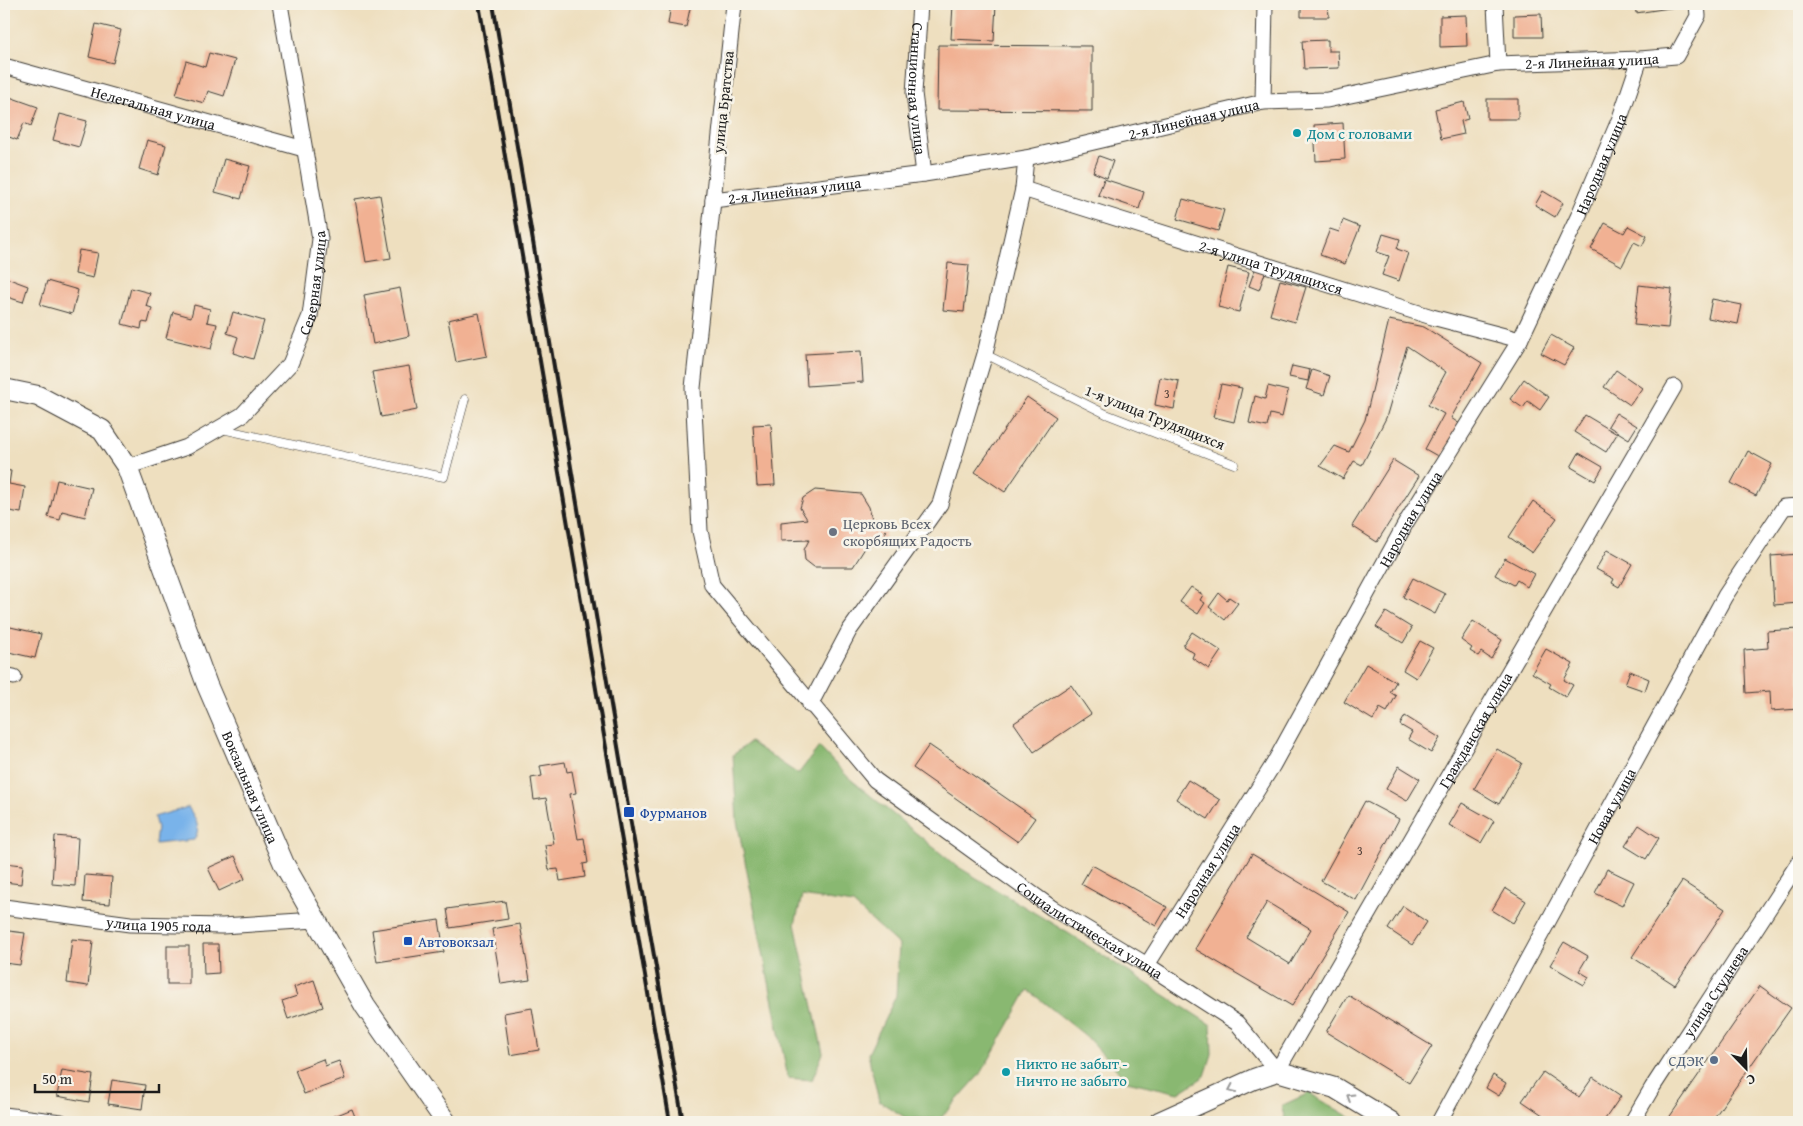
<svg xmlns="http://www.w3.org/2000/svg" width="1803" height="1126" font-family="'Gentium Book Plus',serif">
	<style>
		.forest { fill: #89b871; stroke: #526a46 }
		.water { fill: #79b3ea; stroke: #4a6883 }
		.building { fill: #f1b193; fill-rule: evenodd }
		.lines { fill: none; stroke-linecap: round; stroke-linejoin: round }
		.service-casing { stroke: #3c3934; stroke-width: 9 }
		.minor-casing { stroke: #3c3934; stroke-width: 17 }
		.secondary-casing { stroke: #3c3934; stroke-width: 22 }
		.service { stroke: #fff; stroke-width: 8 }
		.minor { stroke: #fff; stroke-width: 15 }
		.secondary { stroke: #fff; stroke-width: 20 }
		.rail { stroke: #1c1c1c; stroke-width: 4 }
		.oneway { stroke: #999 }
		.culture-dot { fill: #0f9aa8; stroke: #f7f3e8; stroke-width: 2 }
		.worship-dot { fill: #6b7280; stroke: #f7f3e8; stroke-width: 2 }
		.transit-dot { fill: #1a4fb4; stroke: #f7f3e8; stroke-width: 2 }
		.service-dot { fill: #5c6f8a; stroke: #f7f3e8; stroke-width: 2 }
		.labels { text-anchor: middle; dominant-baseline: central; stroke-width: 5; stroke-linejoin: round; paint-order: stroke }
		.number-label { font-size: 12px; fill: #51413a }
		.street-label { font-size: 15px; fill: #1c1c1c; stroke: #f7f3e8 }
		.culture-label { font-size: 15px; fill: #0d838f; stroke: #f7f3e8; text-anchor: start }
		.worship-label { font-size: 15px; fill: #5b616d; stroke: #f7f3e8; text-anchor: start }
		.transit-label { font-size: 15px; fill: #164399; stroke: #f7f3e8; text-anchor: start }
		.service-label { font-size: 15px; fill: #4e5e75; stroke: #f7f3e8; text-anchor: end }
	</style>
	<rect width="100%" height="100%" fill="#f7f3e8"/>
	<filter id="ink" filterUnits="userSpaceOnUse"><feTurbulence type="fractalNoise" baseFrequency=".02" numOctaves="2"/><feDisplacementMap in="SourceGraphic" scale="10" xChannelSelector="R" yChannelSelector="G"/><feConvolveMatrix kernelMatrix="1 2 1 2 8 2 1 2 1" color-interpolation-filters="sRGB"/></filter>
	<filter id="wash" filterUnits="userSpaceOnUse"><feTurbulence type="fractalNoise" baseFrequency=".0096" numOctaves="4" result="noise"/><feDisplacementMap in="SourceGraphic" scale="20" xChannelSelector="R" yChannelSelector="G"/><feGaussianBlur stdDeviation="1.12" result="paint"/><feColorMatrix in="noise" values="0 0 0 0 0 0 0 0 0 0 0 0 0 0 0 0 0 1.4 0 .05"/><feComposite in="paint" operator="in"/></filter>
	<g filter="url(#wash)">
		<rect width="100%" height="100%" fill="#eedfbf"/>
		<g class="forest">
			<polygon points="750,742 798,774 819,747 849,778 955,865 1068,933 1211,1025 1212,1054 1205,1076 1179,1093 1127,1081 1086,1036 1028,990 982,1072 940,1119 906,1118 879,1101 868,1054 896,996 899,945 853,904 802,896 795,924 823,1053 812,1080 788,1078 737,821 733,755"/>
			<polygon points="1309,1093 1358,1122 1286,1122 1281,1106"/>
		</g>
		<path class="water" d="M188,807C195,818 202,827 194,840L155,844L157,828L154,817Z"/>
		<g id="blocks">
			<g class="building">
				<polygon points="671,4 691,4 686,27 668,24"/>
				<polygon points="953,4 996,4 994,41 951,39"/>
				<polygon points="1301,4 1328,4 1329,17 1301,17"/>
				<polygon points="1635,4 1683,4 1683,6 1636,13"/>
				<polygon points="1541,14 1542,37 1514,37 1514,15"/>
				<polygon points="1466,15 1467,46 1440,47 1440,16"/>
				<polygon points="96,24 121,30 113,63 89,57"/>
				<polygon points="1328,40 1328,51 1338,51 1339,68 1304,69 1302,41"/>
				<polygon points="938,45 1092,46 1092,111 937,110"/>
				<polygon points="209,53 235,60 224,96 208,91 204,103 176,95 186,61 205,67"/>
				<polygon points="4,95 38,107 31,126 24,123 17,140 4,135"/>
				<rect x="1487" y="99" width="31" height="20"/>
				<polygon points="1464,102 1468,119 1461,121 1464,134 1441,139 1435,109"/>
				<polygon points="60,114 87,121 79,147 53,140"/>
				<polygon points="1343,123 1345,159 1316,161 1314,125"/>
				<polygon points="147,140 166,145 158,175 139,169"/>
				<polygon points="1099,156 1113,161 1107,178 1093,172"/>
				<polygon points="224,159 250,166 241,199 215,192"/>
				<polygon points="1104,179 1144,192 1139,209 1098,195"/>
				<polygon points="1543,191 1563,203 1555,217 1535,205"/>
				<polygon points="380,195 391,258 366,262 355,199"/>
				<polygon points="1183,199 1224,210 1218,231 1177,219"/>
				<polygon points="1343,220 1360,227 1345,264 1320,255 1330,229 1339,232"/>
				<polygon points="1605,223 1624,233 1628,226 1647,236 1642,246 1634,242 1622,266 1591,249"/>
				<polygon points="1383,234 1400,239 1397,249 1408,253 1399,281 1382,275 1389,256 1377,252"/>
				<polygon points="79,250 98,253 93,278 75,274"/>
				<polygon points="948,263 969,265 964,312 943,310"/>
				<polygon points="1228,267 1249,272 1239,312 1218,307"/>
				<polygon points="1255,269 1265,273 1259,290 1249,286"/>
				<polygon points="4,277 28,286 23,302 4,296"/>
				<polygon points="1280,280 1306,287 1295,322 1270,315"/>
				<polygon points="47,281 78,290 72,314 40,305"/>
				<polygon points="1639,285 1672,289 1668,328 1634,325"/>
				<polygon points="131,288 150,293 146,306 152,308 148,323 142,322 141,329 122,324"/>
				<polygon points="400,288 409,336 373,344 364,295"/>
				<polygon points="1712,299 1742,305 1738,324 1708,318"/>
				<polygon points="194,305 210,309 207,322 217,324 211,349 166,338 173,312 191,317"/>
				<polygon points="233,312 264,321 253,359 233,353 238,337 227,333"/>
				<polygon points="479,313 487,356 456,362 448,320"/>
				<polygon points="1389,320 1424,327 1482,363 1451,418 1460,424 1441,458 1425,449 1444,414 1428,405 1446,372 1407,346 1386,418 1362,465 1354,461 1343,479 1320,466 1335,446 1349,452 1365,420"/>
				<polygon points="1551,335 1574,348 1564,365 1541,353"/>
				<polygon points="861,351 863,382 807,386 805,354"/>
				<polygon points="409,366 417,410 381,417 372,372"/>
				<polygon points="1292,366 1310,370 1308,381 1289,377"/>
				<polygon points="1312,370 1330,376 1324,395 1306,389"/>
				<polygon points="1616,370 1642,388 1630,405 1604,387"/>
				<polygon points="1160,377 1179,381 1174,409 1155,405"/>
				<polygon points="1524,379 1549,397 1540,410 1528,401 1523,408 1510,399"/>
				<polygon points="1221,384 1242,388 1234,422 1213,417"/>
				<polygon points="1268,386 1288,391 1282,417 1270,414 1267,427 1249,423 1255,396 1265,399"/>
				<polygon points="1027,397 1056,417 1005,492 975,472"/>
				<polygon points="1616,413 1637,426 1629,439 1608,426"/>
				<polygon points="1585,415 1617,434 1606,452 1574,432"/>
				<polygon points="771,424 775,485 757,486 753,425"/>
				<polygon points="1748,451 1772,464 1756,496 1731,483"/>
				<polygon points="1579,453 1603,467 1595,481 1571,467"/>
				<polygon points="1393,460 1419,476 1377,542 1352,526"/>
				<polygon points="4,470 11,471 9,484 25,487 21,513 4,510"/>
				<polygon points="57,480 92,488 85,517 62,511 60,520 48,517"/>
				<polygon points="815,490 861,494 869,507 873,523 886,524 884,544 867,545 853,567 814,567 805,560 804,550 809,540 781,541 781,522 807,519 800,508 803,498"/>
				<polygon points="1533,501 1557,518 1532,553 1509,537"/>
				<polygon points="1607,550 1632,564 1619,587 1612,583 1614,579 1596,569"/>
				<polygon points="1799,554 1799,603 1774,605 1771,556"/>
				<polygon points="1505,558 1534,574 1527,587 1517,580 1514,585 1495,575"/>
				<polygon points="1413,578 1445,594 1435,614 1403,597"/>
				<polygon points="1191,587 1203,595 1200,600 1205,603 1198,614 1180,602"/>
				<polygon points="1219,593 1227,600 1229,597 1238,603 1225,620 1209,607"/>
				<polygon points="1386,612 1412,628 1403,643 1376,627"/>
				<polygon points="1473,621 1502,640 1491,659 1481,652 1478,656 1470,651 1472,648 1461,640"/>
				<polygon points="6,626 41,634 35,658 4,651 4,635"/>
				<polygon points="1799,629 1799,709 1771,711 1770,691 1746,693 1744,650 1768,648 1767,631"/>
				<polygon points="1192,632 1221,651 1209,669 1192,658 1194,653 1183,646"/>
				<polygon points="1420,641 1433,648 1416,678 1403,670"/>
				<polygon points="1546,649 1573,664 1564,680 1573,685 1566,697 1549,687 1551,684 1532,673"/>
				<polygon points="1366,664 1396,682 1390,692 1396,696 1387,712 1380,708 1373,720 1344,702"/>
				<polygon points="1630,671 1649,679 1645,691 1625,684"/>
				<polygon points="1071,685 1091,714 1034,752 1014,723"/>
				<polygon points="1405,716 1440,738 1431,753 1408,739 1412,732 1400,725"/>
				<polygon points="929,745 1035,818 1018,842 913,768"/>
				<polygon points="1497,749 1522,763 1499,804 1474,789"/>
				<polygon points="565,762 567,772 572,771 576,793 570,794 578,839 584,838 588,863 583,864 585,877 560,881 558,869 549,870 545,845 554,844 546,798 534,800 531,778 542,776 540,766"/>
				<polygon points="1399,766 1420,779 1407,801 1386,789"/>
				<polygon points="1188,780 1220,800 1208,819 1176,799"/>
				<polygon points="1365,801 1399,819 1356,900 1321,881"/>
				<polygon points="1462,803 1494,821 1481,843 1449,825"/>
				<polygon points="1639,825 1659,838 1646,859 1625,846"/>
				<polygon points="55,836 78,838 75,886 52,884"/>
				<path d="M1252,854L1349,912L1292,1006L1195,949ZM1267,902L1311,929L1290,964L1246,937Z"/>
				<polygon points="235,856 245,879 219,891 208,868"/>
				<polygon points="4,863 23,865 21,884 4,882"/>
				<polygon points="1092,865 1167,907 1156,926 1081,884"/>
				<polygon points="1607,869 1634,882 1622,906 1595,893"/>
				<polygon points="85,875 112,877 110,904 83,902"/>
				<polygon points="1682,881 1725,909 1675,985 1632,957"/>
				<polygon points="1505,888 1526,901 1513,923 1492,910"/>
				<polygon points="505,901 508,919 450,928 447,909"/>
				<polygon points="1403,906 1427,922 1412,945 1388,929"/>
				<polygon points="439,920 444,952 377,962 372,930"/>
				<polygon points="520,924 530,980 501,984 492,929"/>
				<polygon points="9,931 25,933 20,965 4,963"/>
				<polygon points="72,939 93,941 88,986 67,983"/>
				<polygon points="1564,942 1588,956 1579,971 1589,977 1584,985 1550,965"/>
				<polygon points="203,944 218,944 219,973 204,974"/>
				<rect x="167" y="946" width="22" height="38"/>
				<polygon points="314,980 323,1007 288,1019 282,1001 297,996 294,987"/>
				<polygon points="1760,986 1791,1008 1711,1122 1666,1122"/>
				<polygon points="1348,995 1432,1046 1409,1083 1326,1032"/>
				<polygon points="532,1008 539,1050 510,1055 504,1013"/>
				<polygon points="323,1059 325,1066 339,1061 345,1079 304,1094 295,1070"/>
				<polygon points="62,1070 93,1075 89,1102 57,1096"/>
				<polygon points="1543,1072 1579,1097 1593,1077 1621,1096 1603,1122 1553,1122 1522,1101"/>
				<polygon points="1493,1075 1506,1083 1499,1096 1486,1088"/>
				<polygon points="112,1080 145,1085 142,1109 108,1104"/>
				<polygon points="352,1109 357,1122 320,1122"/>
			</g>
		</g>
	</g>
	<g filter="url(#ink)">
		<use href="#blocks" fill-opacity="0" stroke="#3c3934" stroke-width="1"/>
		<g class="lines">
			<g class="service-casing">
				<g id="service">
					<polyline points="985,354 1106,414 1234,464"/>
					<polyline points="222,429 376,463 444,477 465,399"/>
				</g>
			</g>
			<g class="minor-casing">
				<g id="minor">
					<path id="s1" d="M734,4L693,388L700,531L712,585L875,780L1052,908L1147,965L1237,1023L1277,1071L1674,387"/>
					<path id="s2" d="M920,4L914,93L924,174"/>
					<polyline points="1495,4 1498,64"/>
					<path id="s3" d="M4,66L304,149"/>
					<polyline points="1263,102 1265,4"/>
					<path id="s4" d="M1023,189L1432,317L1520,340"/>
					<path id="s5" d="M713,200L924,174L1026,158L1263,102L1327,100L1498,64L1640,59L1676,56L1698,16L1697,4"/>
					<path id="s6" d="M127,467L187,447L242,415L290,364L310,316L320,239L280,4"/>
					<polyline points="4,675 14,677"/>
					<polyline points="810,705 849,631 940,504 985,354 1023,189 1026,158"/>
					<path id="s7" d="M4,907L130,924L222,926L316,920"/>
					<path id="s8" d="M1147,965L1273,765L1407,521L1520,340L1578,217L1620,118L1640,59"/>
					<polyline points="4,1115 61,1122"/>
					<path id="s9" d="M1439,1122L1725,596L1784,507L1799,506"/>
					<path id="s10" d="M1632,1122L1652,1088L1799,862"/>
				</g>
			</g>
			<g class="secondary-casing">
				<g id="secondary">
					<path id="s11" d="M4,389L38,396L102,430L127,467L207,685L284,864L365,1006L446,1122"/>
					<polyline points="1159,1122 1254,1079 1277,1071 1335,1088 1391,1122"/>
				</g>
			</g>
			<use href="#service" class="service"/>
			<use href="#minor" class="minor"/>
			<use href="#secondary" class="secondary"/>
			<g class="rail">
				<polyline points="479,4 670,1122"/>
				<polyline points="493,4 629,812 683,1122"/>
			</g>
		</g>
		<defs><path id="oneway-chevron" d="M-2-3.5L2.5 0L-2 3.5" fill="none" stroke-width="1.6" stroke-linecap="round" stroke-linejoin="round" transform="scale(1.25)"/></defs>
		<g class="oneway">
			<use href="#oneway-chevron" transform="translate(1232 1089) rotate(155)"/>
			<use href="#oneway-chevron" transform="translate(1350 1097) rotate(-148)"/>
		</g>
	</g>
	<g class="culture-dot">
		<circle cx="1297" cy="133" r="5"/>
		<circle cx="1006" cy="1072" r="5"/>
	</g>
	<circle class="worship-dot" cx="833" cy="532" r="5"/>
	<g class="transit-dot">
		<rect x="623" y="806" width="12" height="12" rx="2.5"/>
		<rect x="403" y="936" width="10" height="10" rx="2.5"/>
	</g>
	<circle class="service-dot" cx="1714" cy="1060" r="5"/>
	<g class="labels">
		<g class="number-label">
			<text x="1167" y="393">3</text>
			<text x="1360" y="850">3</text>
		</g>
		<g class="street-label">
			<text stroke="none"><textPath href="#s5" startOffset="892">2-я Линейная улица</textPath></text>
			<text stroke="none"><textPath href="#s2" startOffset="85">Станционная улица</textPath></text>
			<text transform="translate(723 102) rotate(-84)">улица Братства</text>
			<text stroke="none"><textPath href="#s3" startOffset="155">Нелегальная улица</textPath></text>
			<text stroke="none"><textPath href="#s5" startOffset="488">2-я Линейная улица</textPath></text>
			<text stroke="none"><textPath href="#s8" startOffset="922">Народная улица</textPath></text>
			<text stroke="none"><textPath href="#s5" startOffset="82">2-я Линейная улица</textPath></text>
			<text stroke="none"><textPath href="#s4" startOffset="260">2-я улица Трудящихся</textPath></text>
			<text stroke="none"><textPath href="#s6" startOffset="282">Северная улица</textPath></text>
			<text transform="translate(1155 417) rotate(22)">1-я улица Трудящихся</text>
			<text stroke="none"><textPath href="#s8" startOffset="518">Народная улица</textPath></text>
			<text stroke="none"><textPath href="#s1" startOffset="1732">Гражданская улица</textPath></text>
			<text stroke="none"><textPath href="#s11" startOffset="495">Вокзальная улица</textPath></text>
			<text stroke="none"><textPath href="#s9" startOffset="360">Новая улица</textPath></text>
			<text stroke="none"><textPath href="#s8" startOffset="112">Народная улица</textPath></text>
			<text stroke="none"><textPath href="#s7" startOffset="156">улица 1905 года</textPath></text>
			<text stroke="none"><textPath href="#s1" startOffset="1101">Социалистическая улица</textPath></text>
			<text stroke="none"><textPath href="#s10" startOffset="155">улица Студнева</textPath></text>
		</g>
		<g class="culture-label">
			<text x="1307" y="133">Дом с головами</text>
			<text x="1016" y="1063">Никто не забыт -<tspan x="1016" dy="17">Ничто не забыто</tspan></text>
		</g>
		<g class="worship-label">
			<text x="843" y="523">Церковь Всех<tspan x="843" dy="17">скорбящих Радость</tspan></text>
		</g>
		<g class="transit-label">
			<text x="640" y="812">Фурманов</text>
			<text x="418" y="941">Автовокзал</text>
		</g>
		<g class="service-label">
			<text x="1704" y="1060">СДЭК</text>
		</g>
	</g>
	<rect width="1803" height="1126" fill="none" stroke="#f7f3e8" stroke-width="20"/>
	<g transform="translate(1746 1068) rotate(157)" stroke="#f7f3e8" stroke-width="4" paint-order="stroke">
	<path d="M0-4L9 19L0 12L-9 19Z" fill="#1c1c1c"/>
	<text y="-8" font-size="14" font-weight="bold" text-anchor="middle" fill="#1c1c1c">С</text>
	</g>
	<path d="M35 1084v8h124v-8" fill="none" stroke="#1c1c1c" stroke-width="2.5"/>
	<text x="42" y="1084" font-size="15" fill="#1c1c1c" stroke="#f7f3e8" stroke-width="4" paint-order="stroke">50 m</text>
</svg>
